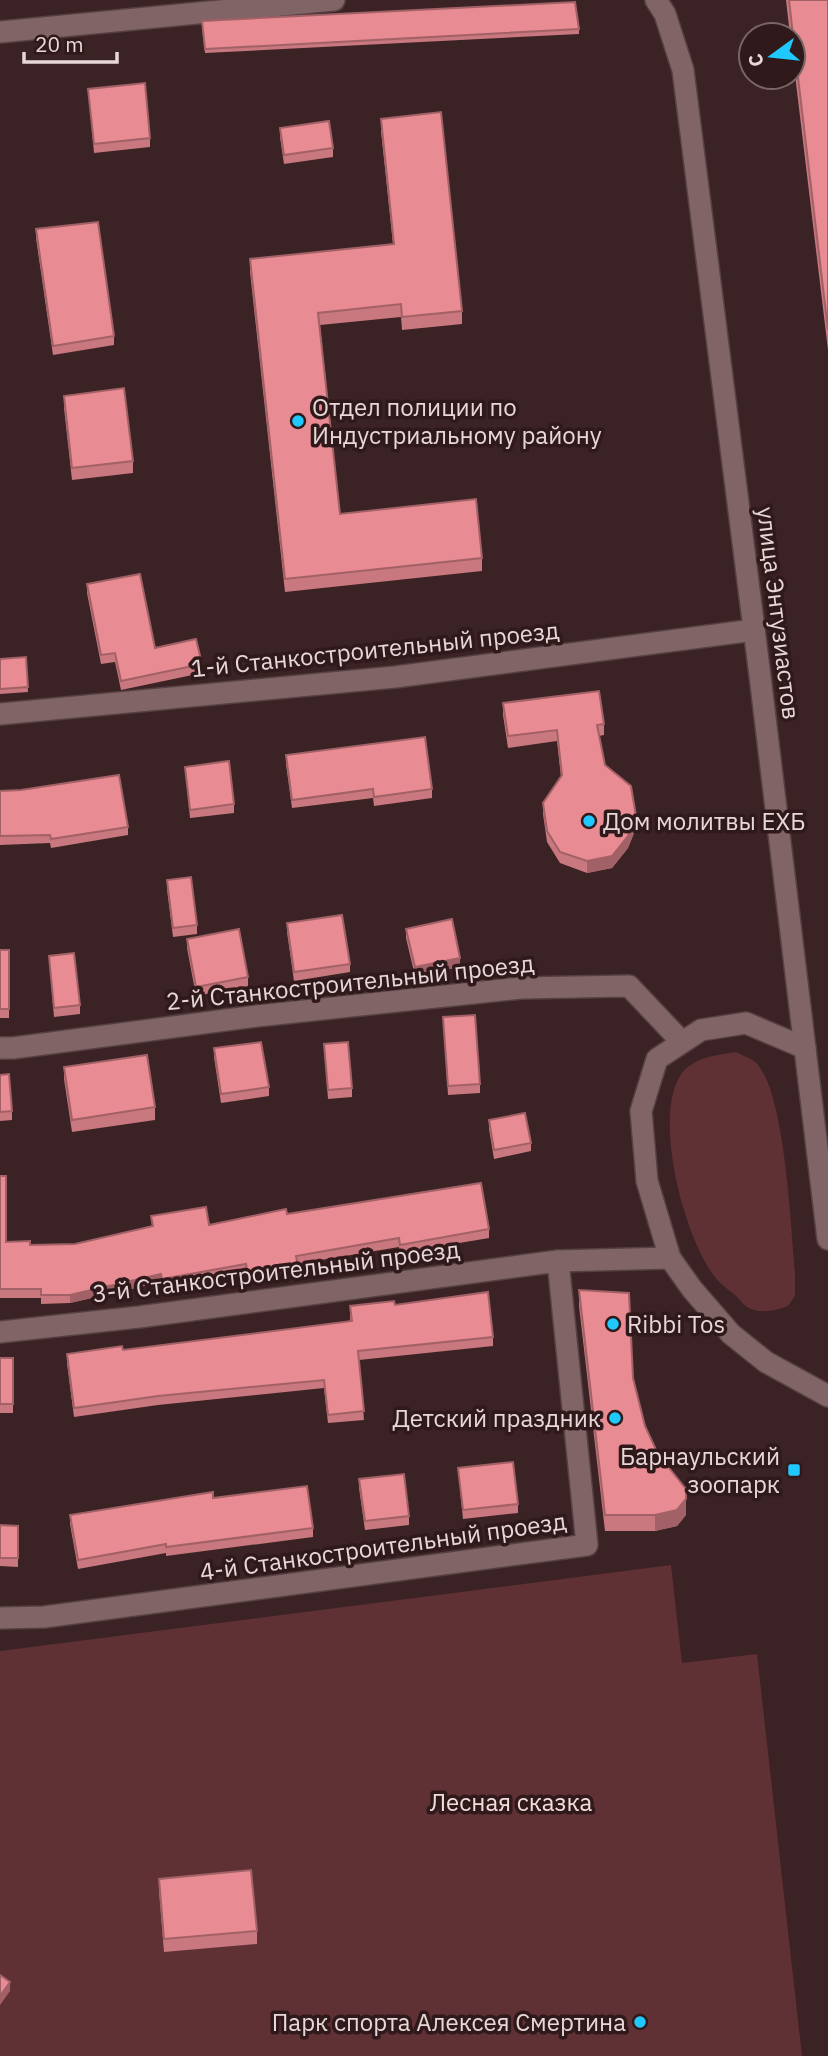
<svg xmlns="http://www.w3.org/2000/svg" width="828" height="2056" font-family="'IBM Plex Sans',sans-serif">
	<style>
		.green { fill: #5f3034 }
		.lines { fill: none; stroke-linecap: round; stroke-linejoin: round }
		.street-casing { stroke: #554042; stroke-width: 24 }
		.street { stroke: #816465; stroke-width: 21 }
		.wall { fill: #c8787e }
		.shaded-wall { fill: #a26166 }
		.building { fill: #e88b92; stroke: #a26166; stroke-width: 2 }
		.poi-dot { fill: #20c9fd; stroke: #30191a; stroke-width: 2.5 }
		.labels { text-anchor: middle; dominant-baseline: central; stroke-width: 7; stroke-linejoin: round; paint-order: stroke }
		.poi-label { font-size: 24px; fill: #e8d7d8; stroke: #30191a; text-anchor: start }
		.street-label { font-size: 24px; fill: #e8d7d8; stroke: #30191a }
		.park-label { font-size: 24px; fill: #f5dbdc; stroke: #30191a }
	</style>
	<rect width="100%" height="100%" fill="#3b2224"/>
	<g class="green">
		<path d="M736,1052C742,1055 750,1058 755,1062C785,1087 791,1230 795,1272V1296L788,1306C776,1310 764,1314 751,1309C745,1307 740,1300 735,1295C729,1290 720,1284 715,1277C685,1240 651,1115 682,1073C694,1057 718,1055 736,1052Z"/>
		<polygon points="671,1565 682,1663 757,1654 802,2056 0,2056 0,1651"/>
	</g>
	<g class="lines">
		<g class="street-casing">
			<g id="street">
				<polyline points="656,0 665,14 683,70 760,676 828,1239"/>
				<polyline points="0,32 334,0"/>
				<polyline points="0,714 395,677 754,630"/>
				<polyline points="0,1048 13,1048 257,1016 521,988 629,986 682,1042"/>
				<polyline points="805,1048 746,1023 701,1030 657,1059 641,1111 647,1181 670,1258 692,1289 731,1334 766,1362 828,1396"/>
				<polyline points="0,1332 139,1317 558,1261"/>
				<polyline points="0,1618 44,1617 587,1545 558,1261 670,1258"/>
			</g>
		</g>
		<use href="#street" class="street"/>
	</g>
	<g class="wall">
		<polygon points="786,0 828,0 828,350 793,58 793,35 790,35"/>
		<polygon points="202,26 579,29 579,34 205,53"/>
		<polygon points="88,89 150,138 150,147 94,153"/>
		<polygon points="381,119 462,311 462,324 402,330 401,317 320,325 340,514 482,558 482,571 285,592 250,272 250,259 393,244 381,131"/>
		<polygon points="280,128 333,148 333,157 284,164 280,137"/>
		<polygon points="36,229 114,336 114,345 53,355 36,238"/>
		<polygon points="64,396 133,461 133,473 72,480 64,408"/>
		<polygon points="87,584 155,648 202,664 202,673 121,690 115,662 101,664 87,593"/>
		<polygon points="26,657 28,692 0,694 0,659"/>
		<polygon points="503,703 604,724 604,735 599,736 605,765 636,828 628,848 612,868 587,873 560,863 547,842 543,814 543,803 561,777 557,741 508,748 503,715"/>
		<polygon points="286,755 432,789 432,798 374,806 373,798 292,808 286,764"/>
		<polygon points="185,767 234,804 234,813 190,818"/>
		<polygon points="0,791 128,827 128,835 51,848 50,843 0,845"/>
		<polygon points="167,880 197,925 197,934 173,937 167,889"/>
		<polygon points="287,923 350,964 350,972 294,981 287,932"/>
		<polygon points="406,929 460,967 415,976 406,938"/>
		<polygon points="187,939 248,977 248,986 196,996 187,948"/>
		<rect x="0" y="950" width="9" height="68"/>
		<polygon points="49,956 80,1005 80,1014 54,1017"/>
		<polygon points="443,1017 480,1084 480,1093 448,1095"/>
		<polygon points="324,1044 352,1088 352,1097 328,1099"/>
		<polygon points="214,1048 269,1087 269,1096 221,1103 214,1057"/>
		<polygon points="64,1067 155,1107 155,1120 72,1132 64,1079"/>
		<polygon points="0,1075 12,1111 12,1120 0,1121"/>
		<polygon points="489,1120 531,1143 531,1151 494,1159 489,1129"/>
		<polygon points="0,1176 6,1242 30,1245 75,1244 152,1227 151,1216 209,1225 287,1214 489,1229 489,1238 400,1253 399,1247 297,1264 298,1274 248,1283 246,1273 162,1288 161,1282 70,1303 41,1304 41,1298 0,1298"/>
		<polygon points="579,1290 633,1378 645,1426 686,1515 677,1526 655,1531 605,1531 579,1306"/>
		<polygon points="395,1305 493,1337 493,1346 359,1360 364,1420 328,1423 324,1388 158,1405 74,1417 67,1363 67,1354 123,1350 350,1321 350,1306"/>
		<rect x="0" y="1358" width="13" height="55"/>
		<polygon points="458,1468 518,1504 518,1513 463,1519"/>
		<polygon points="359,1479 409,1516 409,1525 365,1530 359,1488"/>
		<polygon points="213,1498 313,1528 313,1537 166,1556 166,1553 78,1569 70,1524 70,1515"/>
		<polygon points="0,1525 18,1526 18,1567 0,1566"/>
		<polygon points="159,1879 257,1931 257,1944 164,1952 159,1891"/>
	</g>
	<g class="shaded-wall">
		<polygon points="636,816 636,828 628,848 612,868 587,873 587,861"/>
		<polygon points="460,958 460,967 415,976 415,967"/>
		<polygon points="161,1274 161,1282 70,1303 70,1295"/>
		<polygon points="686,1499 686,1515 677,1526 655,1531 655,1515"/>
		<polygon points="10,1982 10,1991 0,2005 0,1996"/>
	</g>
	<g class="building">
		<polygon points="789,0 828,0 828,330 793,35"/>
		<polygon points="575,2 579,29 205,49 202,21"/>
		<polygon points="145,83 150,138 94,144 88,89"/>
		<polygon points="441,112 462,311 402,317 401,304 318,313 340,514 476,499 482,558 285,579 250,259 394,244 381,119"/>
		<polygon points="329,121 333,148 284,155 280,128"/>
		<polygon points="98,222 114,336 53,346 36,229"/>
		<polygon points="124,388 133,461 72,468 64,396"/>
		<polygon points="140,574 155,648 196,639 202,664 121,681 115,653 101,655 87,584"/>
		<polygon points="26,657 28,687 0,689 0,659"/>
		<polygon points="599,691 604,724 597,725 605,765 631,786 636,816 628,836 612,856 587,861 560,852 547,831 543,803 562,775 557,730 508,736 503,703"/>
		<polygon points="425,737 432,789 374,797 373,789 292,800 286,755"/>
		<polygon points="229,761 234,804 190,810 185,767"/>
		<polygon points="119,775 128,827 51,839 50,835 0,836 0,791 21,790"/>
		<polygon points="191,877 197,925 173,928 167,880"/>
		<polygon points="342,915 350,964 294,972 287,923"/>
		<polygon points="452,919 460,958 415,967 406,929"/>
		<polygon points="239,929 248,977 196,987 187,939"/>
		<rect x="0" y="950" width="9" height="59"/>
		<polygon points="74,953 80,1005 54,1008 49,956"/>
		<polygon points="475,1015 480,1084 448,1086 443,1017"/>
		<polygon points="261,1042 269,1087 221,1094 214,1048"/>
		<polygon points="348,1042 352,1088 328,1090 324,1044"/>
		<polygon points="147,1055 155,1107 72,1120 64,1067"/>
		<polygon points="9,1074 12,1111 0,1112 0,1075"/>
		<polygon points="525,1113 531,1143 494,1150 489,1120"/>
		<polygon points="0,1176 6,1176 6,1242 30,1241 30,1245 75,1244 153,1226 151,1216 206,1207 209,1225 286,1209 287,1214 481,1183 489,1229 400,1245 399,1238 296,1256 298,1265 248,1275 246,1264 162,1279 161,1274 70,1295 41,1295 41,1289 0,1289"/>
		<polygon points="579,1290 629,1293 633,1378 645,1426 658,1454 686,1489 686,1499 677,1510 655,1515 605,1515"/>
		<polygon points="488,1292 493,1337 358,1351 364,1411 328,1415 324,1380 158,1396 74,1408 67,1354 122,1346 123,1350 352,1321 350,1306 394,1301 395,1305"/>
		<rect x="0" y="1358" width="13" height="46"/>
		<polygon points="513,1462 518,1504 463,1510 458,1468"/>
		<polygon points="404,1474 409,1516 365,1521 359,1479"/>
		<polygon points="307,1486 313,1528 166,1547 166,1544 78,1560 70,1515 213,1492 213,1498"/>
		<polygon points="0,1525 18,1526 18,1558 0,1558"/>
		<polygon points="251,1870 257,1931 164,1939 159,1879"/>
		<polygon points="0,1975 10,1982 0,1996"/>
	</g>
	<g class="poi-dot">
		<circle cx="298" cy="421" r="7"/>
		<circle cx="589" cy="821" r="7"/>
		<circle cx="613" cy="1324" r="7"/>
		<circle cx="615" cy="1418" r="7"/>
		<rect x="787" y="1463" width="14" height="14" rx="3.5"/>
		<circle cx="640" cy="2022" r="7"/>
	</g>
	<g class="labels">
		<g class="poi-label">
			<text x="312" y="407">Отдел полиции по<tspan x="312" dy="28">Индустриальному району</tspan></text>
			<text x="603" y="821">Дом молитвы ЕХБ</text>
			<text x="627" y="1324">Ribbi Tos</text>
			<text x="601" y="1418" text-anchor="end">Детский праздник</text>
			<text x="780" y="1456" text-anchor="end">Барнаульский<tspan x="780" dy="28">зоопарк</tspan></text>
			<text x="626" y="2022" text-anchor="end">Парк спорта Алексея Смертина</text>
		</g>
		<g class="street-label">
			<text transform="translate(779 613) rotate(83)">улица Энтузиастов</text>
			<text transform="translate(375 649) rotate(-6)">1-й Станкостроительный проезд</text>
			<text transform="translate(350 982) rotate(-6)">2-й Станкостроительный проезд</text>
			<text transform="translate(276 1271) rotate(-7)">3-й Станкостроительный проезд</text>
			<text transform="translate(383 1546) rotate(-8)">4-й Станкостроительный проезд</text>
		</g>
		<g class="park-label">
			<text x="511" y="1802">Лесная сказка</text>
		</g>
	</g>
	<g transform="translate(772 56) rotate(255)"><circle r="33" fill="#30191a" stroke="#7a6566" stroke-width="2"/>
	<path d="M0-5L12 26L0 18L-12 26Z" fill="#20c9fd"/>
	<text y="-10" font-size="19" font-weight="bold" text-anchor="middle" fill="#e8d7d8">С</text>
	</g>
	<path d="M24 52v10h93v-10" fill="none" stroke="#e8d7d8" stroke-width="3.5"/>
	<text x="35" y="52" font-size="21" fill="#e8d7d8" stroke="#30191a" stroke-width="5" paint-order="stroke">20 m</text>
</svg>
